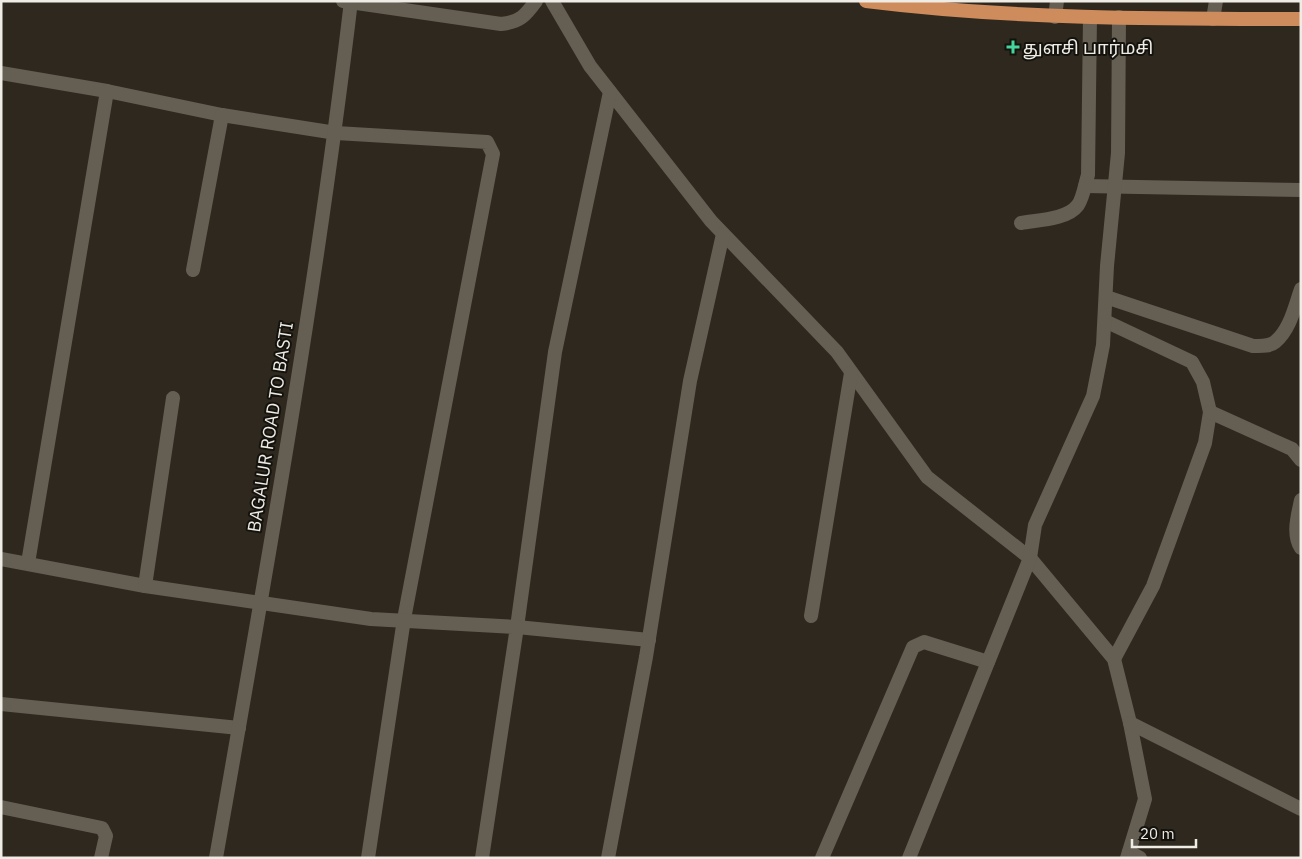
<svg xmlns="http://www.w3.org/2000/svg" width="1302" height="859" font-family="'IBM Plex Sans','Noto Sans Tamil',sans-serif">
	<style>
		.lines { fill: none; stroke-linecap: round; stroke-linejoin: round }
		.minor { stroke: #645e53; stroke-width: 14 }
		.trunk { stroke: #ce8b5b; stroke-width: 14 }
		.poi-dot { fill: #46d49e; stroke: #14120d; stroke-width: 2 }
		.labels { text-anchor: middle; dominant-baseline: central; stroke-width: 4; stroke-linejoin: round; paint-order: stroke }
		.poi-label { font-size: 18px; fill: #efebe5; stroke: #14120d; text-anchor: start }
		.street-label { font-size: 18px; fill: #efebe5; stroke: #14120d }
	</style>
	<rect width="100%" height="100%" fill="#2e281f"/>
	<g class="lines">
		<g class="minor">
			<path d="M343,1L501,24C520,22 525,16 536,1"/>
			<polyline points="552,1 590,66 711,221 837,352 927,477 1030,558 1114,659 1130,723 1145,799 1127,858"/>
			<polyline points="1055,17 1057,1"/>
			<polyline points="1213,19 1216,1"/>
			<polyline points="1,73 107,91 222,115 336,133 487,142 493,154 404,619 368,858"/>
			<polyline points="610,92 555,352 517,627 649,640"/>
			<polyline points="1085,186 1301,190"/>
			<path d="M1021,223C1037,220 1067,220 1078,205C1083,198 1085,184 1088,175L1090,17"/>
			<polyline points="193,270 222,115"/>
			<path d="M1106,297L1253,346C1260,346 1269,347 1275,342C1290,330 1295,306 1301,289"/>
			<polyline points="1105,321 1192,362 1203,382 1210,412 1205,443 1153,586 1114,659"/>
			<polyline points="1210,412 1292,449 1301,460"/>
			<path d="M1301,500C1298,515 1292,534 1301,548"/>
			<polyline points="1,559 145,586 371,619 517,627 482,858"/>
			<polyline points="28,563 107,91"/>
			<polyline points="145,586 173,398"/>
			<polyline points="811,616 851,373"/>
			<polyline points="1,704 239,728"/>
			<polyline points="1130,723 1301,809"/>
			<polyline points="1,807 102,828 106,836 101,858"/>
			<polyline points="1129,852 1140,858"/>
			<path d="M216,858C266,573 317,288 351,1"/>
			<polyline points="608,858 646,657 690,381 723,234"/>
			<polyline points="822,858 913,647 924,642 988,662"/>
			<polyline points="909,858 1030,558 1035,525 1093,396 1103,345 1107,266 1118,153 1119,17"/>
		</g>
		<path class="trunk" d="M866,1C1010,19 1156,19 1301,19"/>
	</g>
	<path class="poi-dot" d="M1010.5 39.5h5v5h5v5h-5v5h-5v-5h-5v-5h5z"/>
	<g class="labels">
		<g class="poi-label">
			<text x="1023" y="47">துளசி பார்மசி</text>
		</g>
		<g class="street-label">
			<text transform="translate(270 427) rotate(-81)">BAGALUR ROAD TO BASTI</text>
		</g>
	</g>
	<rect width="1302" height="859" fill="none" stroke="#efebe5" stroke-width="5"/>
	<path d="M1132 839v8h64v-8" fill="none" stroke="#efebe5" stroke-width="2.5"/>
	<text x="1140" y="839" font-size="15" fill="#efebe5" stroke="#14120d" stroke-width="4" paint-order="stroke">20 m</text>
</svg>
